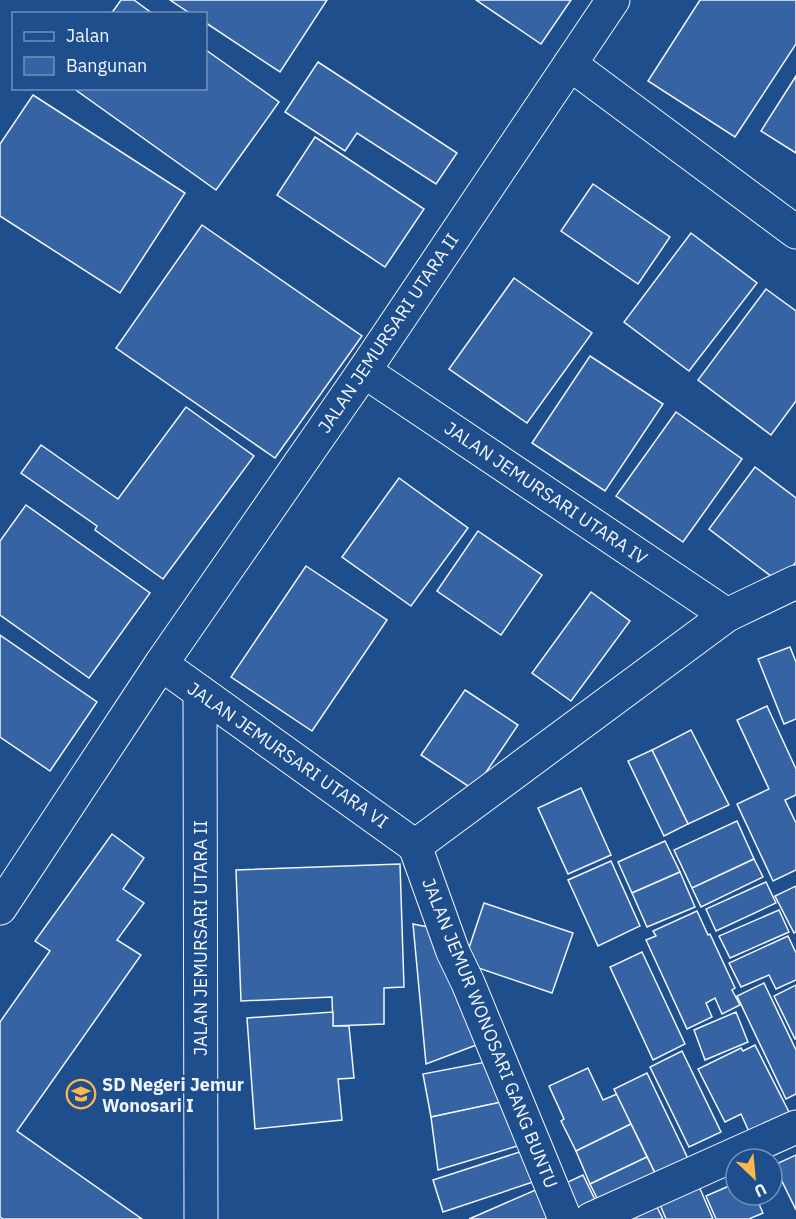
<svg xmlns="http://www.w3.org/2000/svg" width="796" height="1219" font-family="'IBM Plex Sans',sans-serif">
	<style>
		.building { fill: #3563a3; stroke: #f2f6ff; stroke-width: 1.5 }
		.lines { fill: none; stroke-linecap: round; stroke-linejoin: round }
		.minor-casing { stroke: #f2f6ff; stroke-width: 35 }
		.minor { stroke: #1f4e8c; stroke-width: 33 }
		.labels { text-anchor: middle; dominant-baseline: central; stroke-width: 4.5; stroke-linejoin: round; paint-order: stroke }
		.street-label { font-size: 18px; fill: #f2f6ff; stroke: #1f4e8c }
		.poi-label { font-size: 18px; font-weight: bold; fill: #f2f6ff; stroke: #1f4e8c; text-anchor: start }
	</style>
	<rect width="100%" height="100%" fill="#1f4e8c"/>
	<g class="building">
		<polygon points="121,0 134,0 153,14 111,14"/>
		<polygon points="170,0 327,0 280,72 206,23 206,14 191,14"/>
		<polygon points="476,0 571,0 541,44"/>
		<polygon points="700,0 796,0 796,44 735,137 648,81"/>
		<polygon points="206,50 279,102 216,190 73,88 206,88"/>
		<polygon points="318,62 457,153 436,184 357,133 345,151 285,112"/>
		<polygon points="796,76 796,153 761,131"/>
		<polygon points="33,95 185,193 120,293 0,216 0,144"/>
		<polygon points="315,137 424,209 385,267 277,195"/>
		<polygon points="593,184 670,237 638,284 561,231"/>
		<polygon points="202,225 362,336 275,458 116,348"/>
		<polygon points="691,233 757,283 689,371 624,322"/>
		<polygon points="514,278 592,333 527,423 449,369"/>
		<polygon points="766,289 796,311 796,401 771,435 698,380"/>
		<polygon points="590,356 663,404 605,491 532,443"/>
		<polygon points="186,407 254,456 163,579 95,530 97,526 21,473 41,445 118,499"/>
		<polygon points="676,412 742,459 683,542 616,496"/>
		<polygon points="755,467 796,498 796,562 780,583 709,529"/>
		<polygon points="399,478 468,528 411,606 342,557"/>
		<polygon points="26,505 150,593 89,678 0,615 0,541"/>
		<polygon points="478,531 542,575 501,635 437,591"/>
		<polygon points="306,566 387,620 312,731 231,677"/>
		<polygon points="591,592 630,621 571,701 532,673"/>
		<polygon points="0,635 97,702 50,771 0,737"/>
		<polygon points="790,647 796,662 796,719 784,724 758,659"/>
		<polygon points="465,690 518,725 474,790 421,755"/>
		<polygon points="767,706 796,769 796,795 785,800 796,823 796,870 773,881 737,804 769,789 737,720"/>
		<polygon points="691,730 729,805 688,824 652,750"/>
		<polygon points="652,750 688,824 664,836 628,761"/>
		<polygon points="581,788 611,855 568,874 538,808"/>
		<polygon points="737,821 754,859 692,888 674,850"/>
		<polygon points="112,834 144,858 123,889 144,903 117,940 141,955 17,1131 142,1219 3,1219 0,1217 0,1022 50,951 35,941"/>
		<polygon points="665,841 680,872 632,893 618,862"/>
		<polygon points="754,859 763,877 701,907 692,888"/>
		<polygon points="611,861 640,926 598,946 568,880"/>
		<polygon points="400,864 404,987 384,988 384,1024 333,1026 332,997 241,1001 236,870"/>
		<polygon points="680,872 695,907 647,927 632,893"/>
		<polygon points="766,882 776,903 716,931 706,909"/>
		<polygon points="796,886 796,932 794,933 775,896"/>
		<polygon points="484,903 573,933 552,993 464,963"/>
		<polygon points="779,910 789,932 730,958 719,936"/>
		<polygon points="697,911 708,935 710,934 735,988 732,990 740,1005 722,1014 715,998 706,1003 712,1017 687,1029 646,940 656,936 653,931"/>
		<polygon points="413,924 443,930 479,1044 426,1064"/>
		<polygon points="788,936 796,953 796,980 776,989 769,975 741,987 729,963"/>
		<polygon points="642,952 685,1044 653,1060 610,967"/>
		<polygon points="764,983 796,1050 796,1094 786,1099 737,996"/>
		<polygon points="796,985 796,1039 795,1039 774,996"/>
		<polygon points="333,1012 333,1026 349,1026 354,1078 338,1079 342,1120 255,1129 247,1018"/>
		<polygon points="736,1012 748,1042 705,1060 694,1030"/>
		<polygon points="755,1045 791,1116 751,1136 741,1114 725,1122 698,1069 741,1048 743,1051"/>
		<polygon points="682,1051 721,1132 689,1147 650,1067"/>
		<polygon points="496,1060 506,1101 431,1117 423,1074"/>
		<polygon points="588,1068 603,1100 617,1094 631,1124 576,1151 561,1121 564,1119 549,1086"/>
		<polygon points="647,1073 691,1165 659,1181 614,1089"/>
		<polygon points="506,1101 524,1144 438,1170 431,1117"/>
		<polygon points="631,1124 647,1157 590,1184 576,1151"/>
		<polygon points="529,1149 539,1180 443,1212 433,1180"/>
		<polygon points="796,1155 796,1210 774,1165"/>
		<polygon points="647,1157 659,1181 602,1208 590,1184"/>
		<polygon points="583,1175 598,1206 572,1218 557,1187"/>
		<polygon points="736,1183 736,1195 755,1195 763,1213 749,1219 716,1219 706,1196"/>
		<polygon points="698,1184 713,1219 666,1219 658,1200"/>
		<polygon points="547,1185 562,1219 469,1219"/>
		<polygon points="655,1203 663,1219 628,1219"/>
	</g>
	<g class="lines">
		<g class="minor-casing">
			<g id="minor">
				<polyline points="570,64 796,232"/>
				<polyline points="364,371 727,615"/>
				<polyline points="161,664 415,846"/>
				<polyline points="200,692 201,1219"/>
				<polyline points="415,846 727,615 796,582"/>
				<polyline points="415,846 453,952 468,983 565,1219"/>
				<polyline points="0,908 161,664 364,371 613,0"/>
				<polyline points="591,1219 796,1127"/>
			</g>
		</g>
		<use href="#minor" class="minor"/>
	</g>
	<defs>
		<g id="school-ring" transform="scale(1.5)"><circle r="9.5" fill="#1f4e8c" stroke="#ffb74d" stroke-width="1.5"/><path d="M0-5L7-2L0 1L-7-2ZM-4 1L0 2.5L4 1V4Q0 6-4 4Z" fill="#ffb74d"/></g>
	</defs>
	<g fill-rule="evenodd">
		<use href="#school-ring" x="81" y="1094"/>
	</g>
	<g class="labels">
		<g class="street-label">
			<text transform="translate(388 333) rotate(-56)">JALAN JEMURSARI UTARA II</text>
			<text transform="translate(546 493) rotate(34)">JALAN JEMURSARI UTARA IV</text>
			<text transform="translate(288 755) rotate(35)">JALAN JEMURSARI UTARA VI</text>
			<text transform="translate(200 938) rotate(-90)">JALAN JEMURSARI UTARA II</text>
			<text transform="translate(490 1033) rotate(68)">JALAN JEMUR WONOSARI GANG BUNTU</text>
		</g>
		<g class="poi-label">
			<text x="102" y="1084">SD Negeri Jemur<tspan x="102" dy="21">Wonosari I</tspan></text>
		</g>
	</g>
	<rect x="12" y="12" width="195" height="78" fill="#1f4e8c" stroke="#7391ba" stroke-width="1.5"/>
	<rect x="24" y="32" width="30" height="9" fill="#1f4e8c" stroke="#7391ba" stroke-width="1.5"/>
	<text x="66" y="42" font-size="18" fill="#f2f6ff">Jalan</text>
	<rect x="24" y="57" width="30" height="18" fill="#3563a3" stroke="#7391ba" stroke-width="1.5"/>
	<text x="66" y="72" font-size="18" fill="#f2f6ff">Bangunan</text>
	<g transform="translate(754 1177) rotate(154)"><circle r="28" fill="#1f4e8c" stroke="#7391ba" stroke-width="1.5"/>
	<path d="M0-4.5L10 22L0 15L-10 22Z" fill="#ffb74d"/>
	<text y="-9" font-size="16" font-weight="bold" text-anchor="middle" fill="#f2f6ff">U</text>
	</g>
</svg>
